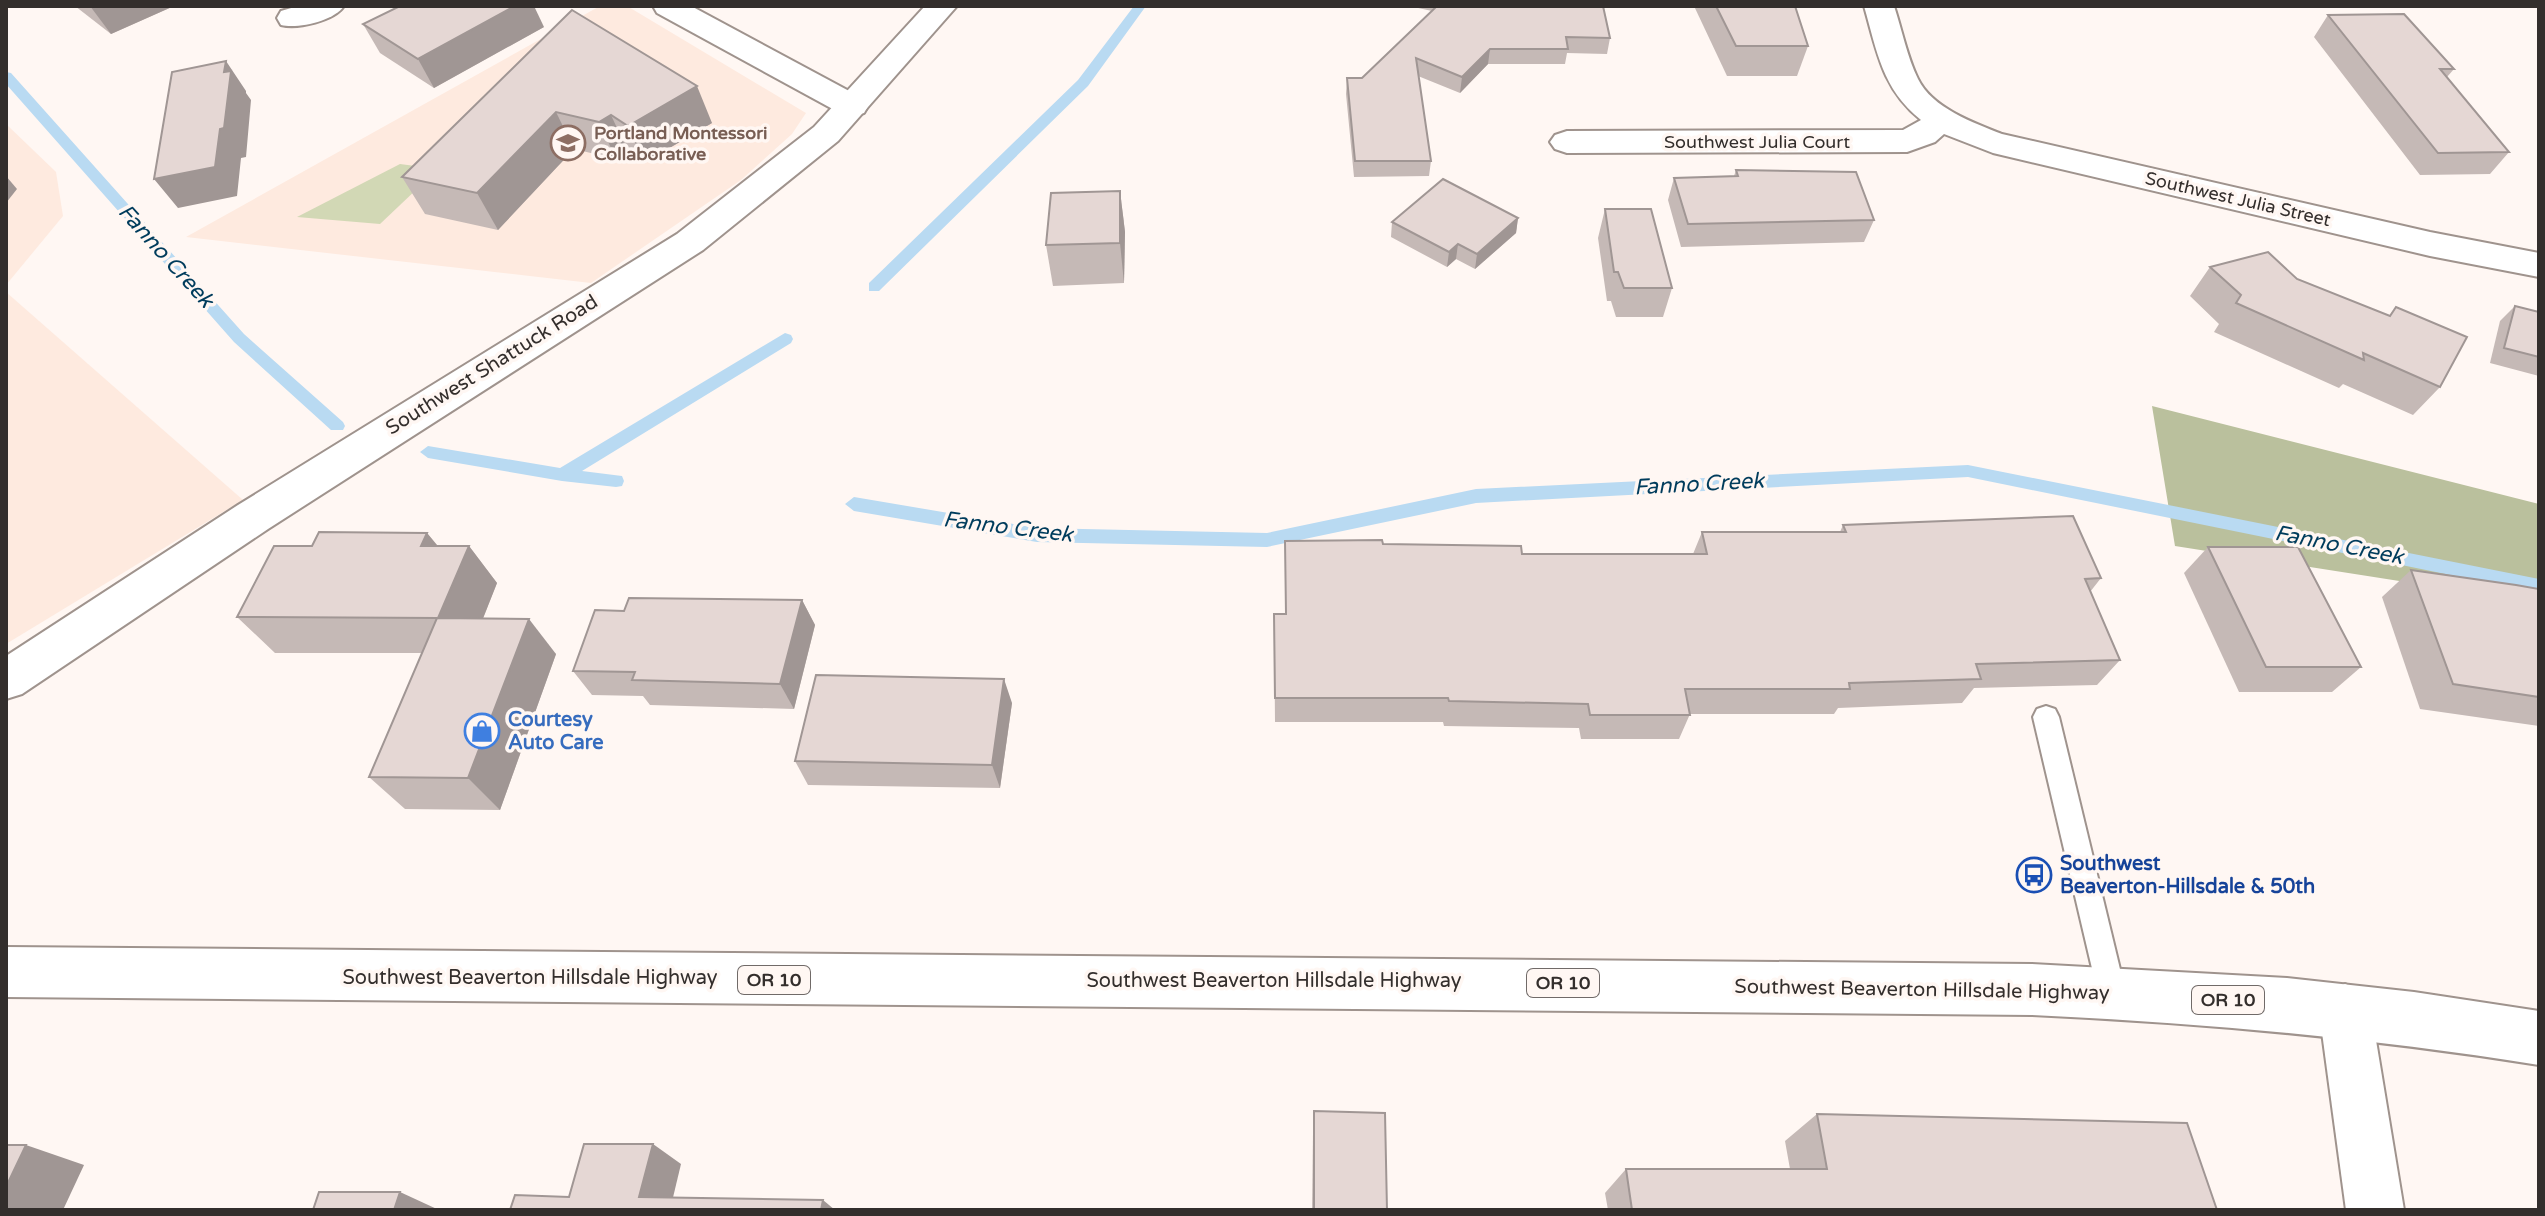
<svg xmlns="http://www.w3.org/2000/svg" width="2545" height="1216" font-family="'Varela Round',sans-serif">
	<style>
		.built { fill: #feeadf }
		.green { fill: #d2d8b5 }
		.forest { fill: #bac09d }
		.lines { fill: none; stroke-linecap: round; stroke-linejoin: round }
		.stream { fill: #b9daf2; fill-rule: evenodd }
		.service-casing { stroke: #9f938d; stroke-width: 4 }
		.minor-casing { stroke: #9f938d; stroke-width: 4 }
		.tertiary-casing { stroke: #9f938d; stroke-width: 4 }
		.primary-casing { stroke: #9f938d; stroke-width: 4 }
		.service { fill: #fff; fill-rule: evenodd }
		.minor { fill: #fff; fill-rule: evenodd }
		.tertiary { fill: #fff; fill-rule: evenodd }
		.primary { fill: #fff; fill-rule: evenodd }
		.wall { fill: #c5b9b6 }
		.shaded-wall { fill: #a09694 }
		.building { fill: #e5d7d4; stroke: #a09694; stroke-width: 2 }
		.labels { text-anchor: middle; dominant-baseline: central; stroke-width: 7; stroke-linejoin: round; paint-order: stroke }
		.far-education-label { font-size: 18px; font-weight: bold; fill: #785e54; stroke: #fff7f3; text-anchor: start }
		.far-street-label { font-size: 18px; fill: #332e2c; stroke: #fff7f3 }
		.shield { fill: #fff7f3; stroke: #706a68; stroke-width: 2 }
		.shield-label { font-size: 18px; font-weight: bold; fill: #332e2c }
		.street-label { font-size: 20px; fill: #332e2c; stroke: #fff7f3 }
		.shop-label { font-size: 20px; font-weight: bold; fill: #366cbe; stroke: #fff7f3; text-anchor: start }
		.transit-label { font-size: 20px; font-weight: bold; fill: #164399; stroke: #fff7f3; text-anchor: start }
		.water-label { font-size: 22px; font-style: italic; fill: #003c5c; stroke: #fff7f3 }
	</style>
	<rect width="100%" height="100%" fill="#fff7f3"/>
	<g class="built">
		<polygon points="600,6 627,6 806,113 792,134 741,180 591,283 186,237"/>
		<polygon points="6,124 56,172 63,216 6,285"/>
		<polygon points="6,292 243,500 6,644"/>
	</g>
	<polygon class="green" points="400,164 438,169 380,224 297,217"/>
	<polygon class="forest" points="2152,406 2539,504 2539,611 2476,593 2175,546"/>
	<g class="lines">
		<g class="stream">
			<polygon points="1134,6 1146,6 1088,86 879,291 869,291 869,283 1078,80"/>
			<polygon points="6,72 11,73 244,334 343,422 345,426 343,430 331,430 234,342 6,84"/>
			<polygon points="785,333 791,335 793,339 791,343 582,471 622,476 624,481 622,486 616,487 562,481 428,458 420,452 428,446 560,468"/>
			<polygon points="1968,465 2539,579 2539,593 1968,477 1476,503 1267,547 1037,542 854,511 845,504 854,497 1037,528 1267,533 1476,489"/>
		</g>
		<g class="service-casing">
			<polygon id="service" points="2046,706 2055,709 2059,717 2126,994 2122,1004 2112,1008 2102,1004 2098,994 2033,717 2037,709"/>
		</g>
		<g class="minor-casing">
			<g id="minor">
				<path d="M298,6H344C334,21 298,29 281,25L277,18L281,11Z"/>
				<polygon points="653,6 691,6 864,99 868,106 864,113 852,116 840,113 657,13"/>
				<path d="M1864,6H1894C1902,30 1907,57 1918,79C1932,108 1974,123 2002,134L2430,232L2539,253V277L2430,256L1993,153L1944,134L1935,142L1907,152L1567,153L1555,149L1550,142L1555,135L1567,131L1903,130L1921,120C1882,89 1877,51 1864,6Z"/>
				<polygon points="2345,984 2364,992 2371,1010 2404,1210 2346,1210 2319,1010 2326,992"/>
			</g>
		</g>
		<g class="tertiary-casing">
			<polygon id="tertiary" points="925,6 957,6 838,141 703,250 268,529 22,694 6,699 6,656 238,505 677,234 814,127"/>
		</g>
		<g class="primary-casing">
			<path id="primary" d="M6,947L2032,964L2287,978L2414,992L2539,1011V1065C2370,1038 2203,1023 2032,1015L6,997Z"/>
		</g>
		<use href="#service" class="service"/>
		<use href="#minor" class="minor"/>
		<use href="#tertiary" class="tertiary"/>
		<use href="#primary" class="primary"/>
	</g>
	<g class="wall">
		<polygon points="75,6 174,6 111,34"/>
		<polygon points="1409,6 1603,6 1610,38 1607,54 1567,53 1565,64 1488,64 1460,93 1418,76 1431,161 1429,176 1354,177 1346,94 1347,78 1362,78 1432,11"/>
		<polygon points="1694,6 1795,6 1808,46 1797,76 1727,76"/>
		<polygon points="572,10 712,123 644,163 628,152 616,159 574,149 498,230 425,214 402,177"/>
		<polygon points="2328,15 2454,69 2447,77 2509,152 2490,174 2420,175 2314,37"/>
		<polygon points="363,24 544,27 434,88 380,53"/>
		<polygon points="1736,170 1874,220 1864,242 1681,247 1668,200 1674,178 1734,176"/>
		<polygon points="1120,191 1125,232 1124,283 1053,286 1046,245"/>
		<polygon points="1605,209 1672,288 1663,317 1616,317 1611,301 1607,301 1598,238"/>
		<polygon points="1518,218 1516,233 1475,269 1456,259 1447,267 1391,237 1392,222"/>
		<polygon points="2210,267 2297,279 2389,316 2396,307 2440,387 2413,415 2343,384 2339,388 2214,332 2219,324 2190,296"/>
		<polygon points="2515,306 2539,312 2539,376 2490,363 2500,321"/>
		<polygon points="1843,525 2101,578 2090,592 2120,660 2097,685 1974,688 1962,703 1838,708 1834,714 1690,714 1679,739 1581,739 1579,728 1444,726 1443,722 1275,722 1274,614 1285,614 1285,541 1383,544 1522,554 1693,554 1702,532 1840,532"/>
		<polygon points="427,533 438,546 469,546 497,583 483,618 556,654 500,810 405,809 369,777 422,653 275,653 237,617 312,546"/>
		<polygon points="2208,547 2361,667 2332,692 2239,692 2184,573"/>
		<polygon points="2411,570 2539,589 2539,726 2420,709 2382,597"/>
		<polygon points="802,600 815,625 794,709 650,705 643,696 592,695 573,671 624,611"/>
		<polygon points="1012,703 1000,788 808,785 795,761"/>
		<polygon points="1314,1111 1387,1210 1312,1210 1313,1133"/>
		<polygon points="1817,1114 2217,1210 1608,1210 1605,1193 1626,1169 1790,1169 1785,1141"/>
	</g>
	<g class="shaded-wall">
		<polygon points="90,6 174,6 111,34"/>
		<polygon points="515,6 534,6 544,27 434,88 418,59"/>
		<polygon points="1490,49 1488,64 1460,93 1462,77"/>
		<polygon points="226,61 246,91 246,93 251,100 246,157 241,158 237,196 178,208 154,179"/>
		<polygon points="697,86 712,123 644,163 628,126"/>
		<polygon points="556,112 574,149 498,230 477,193"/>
		<polygon points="611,115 628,152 616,159 599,122"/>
		<polygon points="6,176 17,189 6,203"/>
		<polygon points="1120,191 1125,232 1124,283 1120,243"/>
		<polygon points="1518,218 1516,233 1475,269 1477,254"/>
		<polygon points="1458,244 1456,259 1447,267 1449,252"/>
		<polygon points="427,533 457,570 421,546"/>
		<polygon points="469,546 497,583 469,654 438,618"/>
		<polygon points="802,600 815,625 794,709 780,684"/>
		<polygon points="529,619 556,654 500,810 468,778"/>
		<polygon points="1004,679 1012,703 1000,788 992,765"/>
		<polygon points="653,1144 681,1164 670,1210 639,1197"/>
		<polygon points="26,1145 84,1165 63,1210 6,1210 6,1187"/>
		<polygon points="400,1192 439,1210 394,1210"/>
		<polygon points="823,1200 835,1210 821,1210"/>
	</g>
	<g class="building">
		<polygon points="400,6 515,6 418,59 363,24"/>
		<polygon points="1437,6 1603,6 1610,38 1566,37 1568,49 1490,49 1462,77 1416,58 1431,161 1355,161 1347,78 1362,78"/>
		<polygon points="1716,6 1795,6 1808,46 1736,46"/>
		<polygon points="572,10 697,86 628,126 611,115 599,122 556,112 477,193 402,177"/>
		<polygon points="2404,14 2454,69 2440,69 2509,152 2438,153 2328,15"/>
		<polygon points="226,61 224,72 231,71 224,128 220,129 215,167 154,179 172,72"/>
		<polygon points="1736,170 1856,172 1874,220 1688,224 1674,178 1738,176"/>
		<polygon points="1443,179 1518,218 1477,254 1458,244 1449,252 1392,222"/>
		<polygon points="1120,191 1120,243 1046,245 1051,193"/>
		<polygon points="1605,209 1651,209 1672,288 1624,288 1618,272 1614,272"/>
		<polygon points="2268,252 2297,279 2390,316 2396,307 2467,337 2440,387 2363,353 2364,360 2236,303 2241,295 2210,267"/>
		<polygon points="2515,306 2539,312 2539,357 2504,348"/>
		<polygon points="2073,516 2101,578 2085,579 2120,660 1976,664 1981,679 1849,683 1850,689 1685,689 1690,715 1590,715 1588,704 1449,701 1448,698 1275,698 1274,614 1286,614 1285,541 1382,540 1383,544 1521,546 1522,554 1707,554 1702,532 1846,532 1843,525"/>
		<polygon points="319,532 427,533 421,546 469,546 438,618 529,619 468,778 369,777 437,618 237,617 274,546 312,546"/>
		<polygon points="2208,547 2298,547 2361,667 2266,667"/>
		<polygon points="2411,570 2516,585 2539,589 2539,697 2453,684"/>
		<polygon points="629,598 802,600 780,684 632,680 635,672 573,671 595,610 624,611"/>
		<polygon points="816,675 1004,679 992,765 795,761"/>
		<polygon points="1314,1111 1385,1113 1387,1210 1314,1210"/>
		<polygon points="1817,1114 2187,1123 2217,1210 1632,1210 1626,1169 1827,1169"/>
		<polygon points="584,1144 653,1144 639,1197 823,1200 821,1210 510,1210 515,1195 569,1197"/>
		<polygon points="6,1145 26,1145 6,1187"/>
		<polygon points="319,1192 400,1192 394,1210 313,1210"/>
	</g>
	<defs>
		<g id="school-ring" transform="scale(1.8)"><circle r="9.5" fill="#fff7f3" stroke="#8d6e63" stroke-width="1.5"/><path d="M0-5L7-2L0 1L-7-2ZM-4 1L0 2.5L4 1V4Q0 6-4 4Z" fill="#8d6e63"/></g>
		<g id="shop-ring" transform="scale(1.8)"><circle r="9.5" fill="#fff7f3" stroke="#3f7fe0" stroke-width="1.5"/><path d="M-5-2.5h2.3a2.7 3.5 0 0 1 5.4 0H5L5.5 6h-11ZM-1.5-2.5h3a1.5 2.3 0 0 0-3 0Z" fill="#3f7fe0"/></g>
		<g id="bus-ring" transform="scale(1.8)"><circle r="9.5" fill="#fff7f3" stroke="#1a4fb4" stroke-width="1.5"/><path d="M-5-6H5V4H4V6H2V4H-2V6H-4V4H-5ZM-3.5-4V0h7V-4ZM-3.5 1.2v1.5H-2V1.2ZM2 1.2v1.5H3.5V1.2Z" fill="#1a4fb4"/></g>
	</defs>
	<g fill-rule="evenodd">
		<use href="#school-ring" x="568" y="143"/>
		<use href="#shop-ring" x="482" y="731"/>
		<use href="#bus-ring" x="2034" y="875"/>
	</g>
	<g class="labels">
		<g class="far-education-label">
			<text x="594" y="133">Portland Montessori<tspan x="594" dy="21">Collaborative</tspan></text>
		</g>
		<g class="far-street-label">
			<text x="1757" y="142">Southwest Julia Court</text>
			<text transform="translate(2238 199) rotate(13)">Southwest Julia Street</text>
		</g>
		<g class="shield">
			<rect x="738" y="966" width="72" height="28" rx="6"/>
			<rect x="1527" y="969" width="72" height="28" rx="6"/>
			<rect x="2192" y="986" width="72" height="28" rx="6"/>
		</g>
		<g class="shield-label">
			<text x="774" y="980">OR 10</text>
			<text x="1563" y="983">OR 10</text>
			<text x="2228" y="1000">OR 10</text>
		</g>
		<g class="street-label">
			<text transform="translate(492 365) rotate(-32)">Southwest Shattuck Road</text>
			<text x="530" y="978">Southwest Beaverton Hillsdale Highway</text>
			<text x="1274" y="981">Southwest Beaverton Hillsdale Highway</text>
			<text transform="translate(1922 990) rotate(1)">Southwest Beaverton Hillsdale Highway</text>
		</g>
		<g class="shop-label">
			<text x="508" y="720">Courtesy<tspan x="508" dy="23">Auto Care</tspan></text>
		</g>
		<g class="transit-label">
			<text x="2060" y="864">Southwest<tspan x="2060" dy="23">Beaverton-Hillsdale &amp; 50th</tspan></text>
		</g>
		<g class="water-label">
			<text transform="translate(166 256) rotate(48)">Fanno Creek</text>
			<text transform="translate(1699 484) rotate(-3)">Fanno Creek</text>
			<text transform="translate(1008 527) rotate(7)">Fanno Creek</text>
			<text transform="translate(2339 545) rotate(11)">Fanno Creek</text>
		</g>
	</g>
	<rect width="2545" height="1216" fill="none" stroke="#332e2c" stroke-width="16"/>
</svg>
